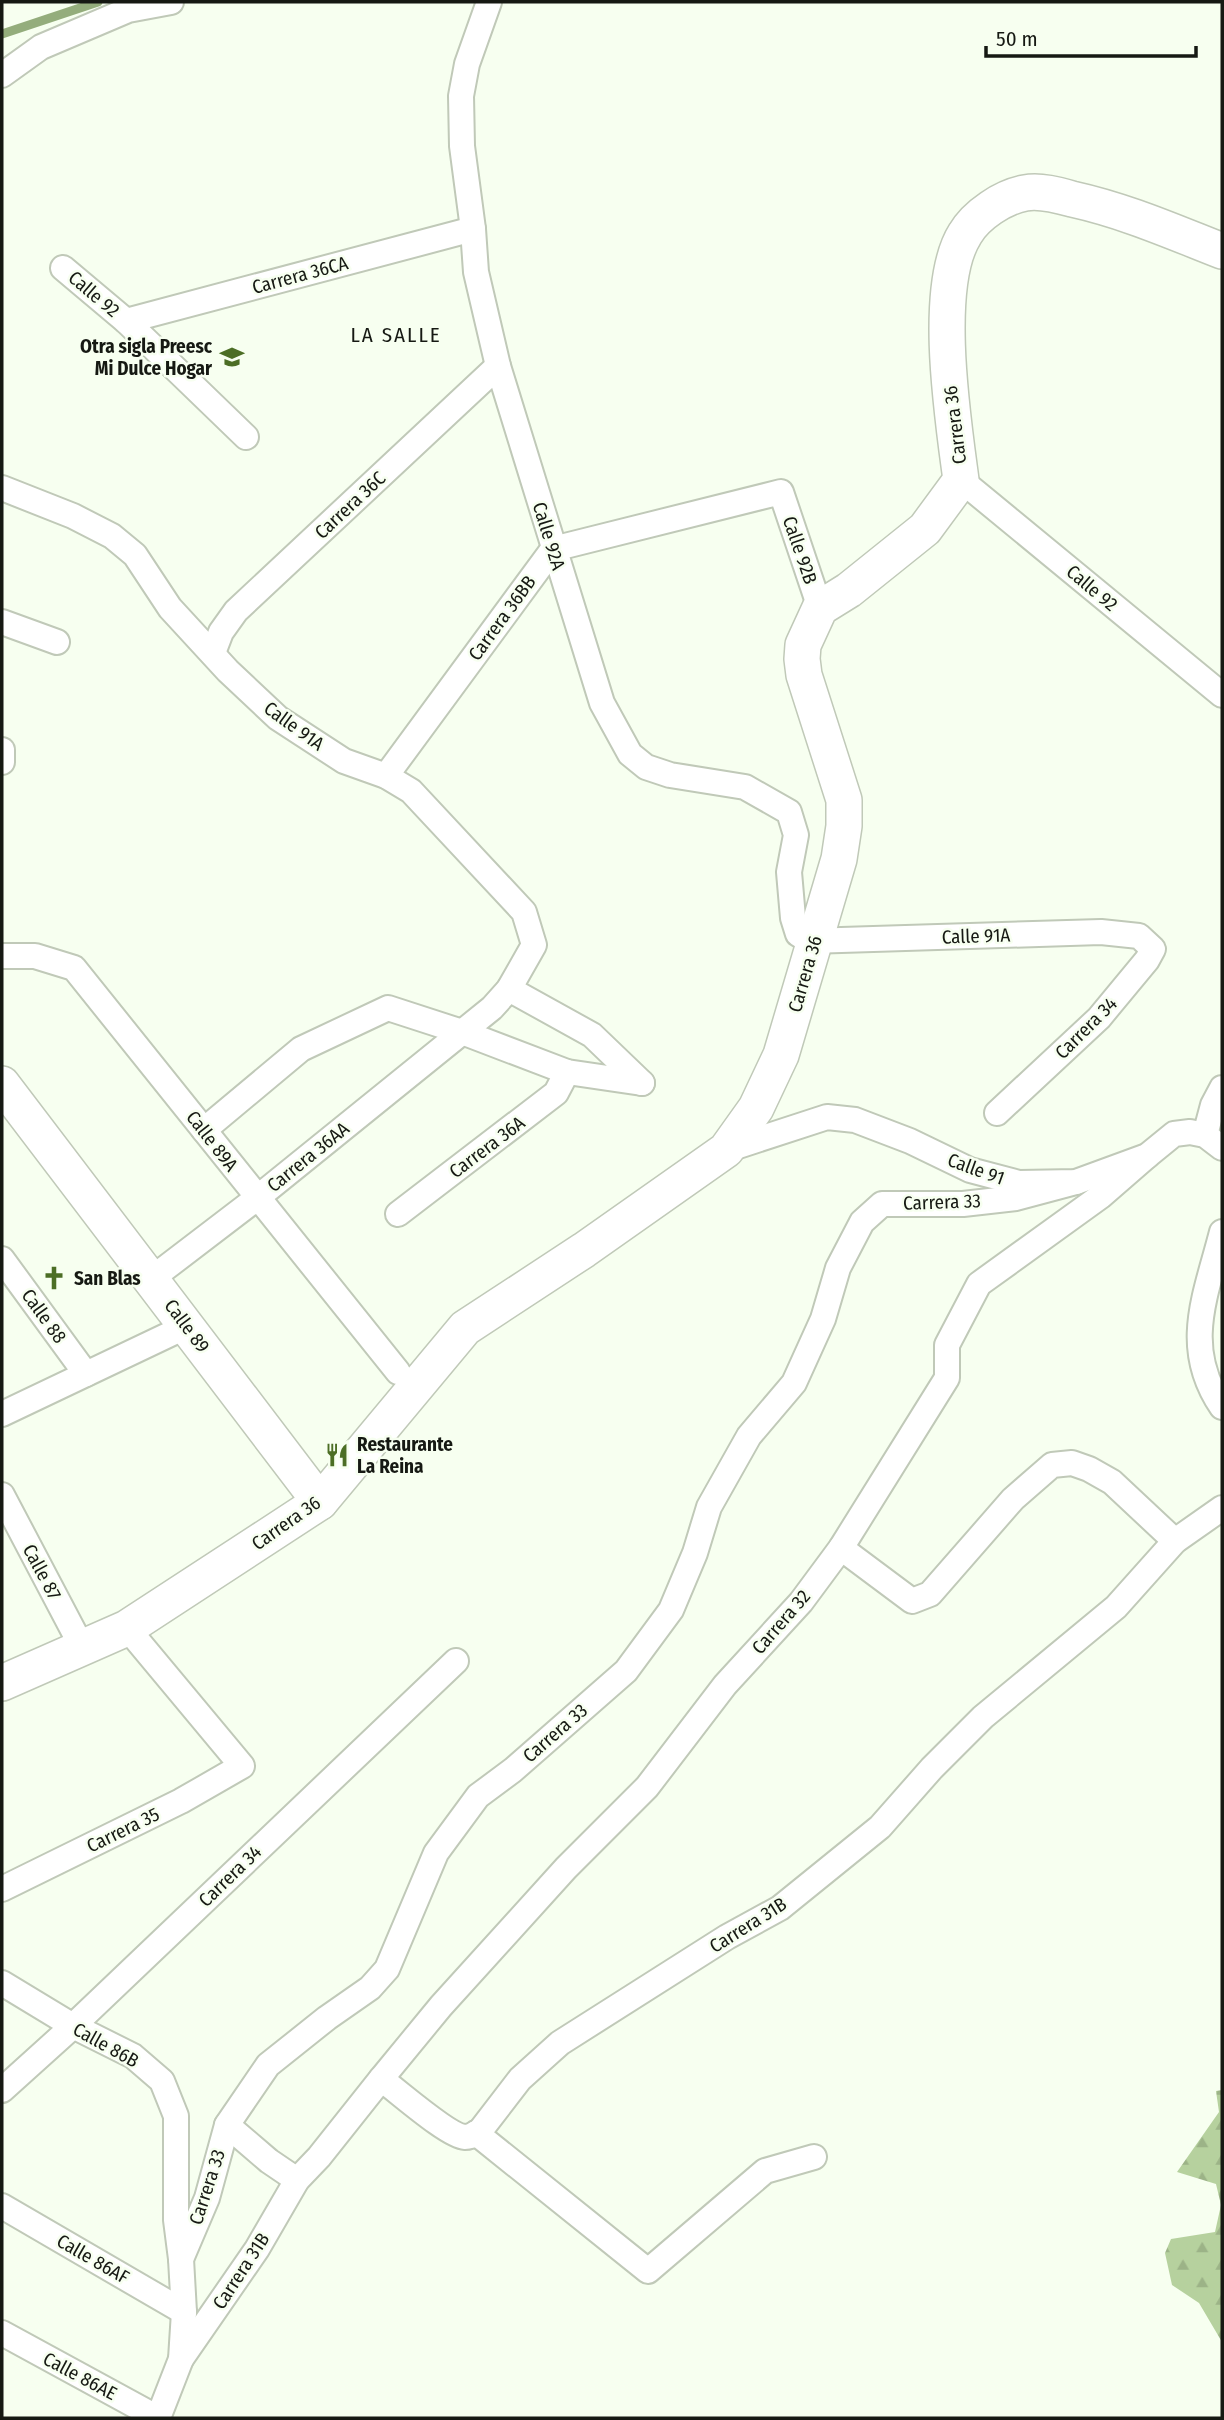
<svg xmlns="http://www.w3.org/2000/svg" width="1224" height="2420" font-family="'Fira Sans Condensed',sans-serif">
	<style>
		.forest { fill: url(#forest-firs) }
		.lines { fill: none; stroke-linecap: round; stroke-linejoin: round }
		.stream { stroke: #94ad7c; stroke-width: 9 }
		.street-casing { stroke: #c0c9b8; stroke-width: 28 }
		.secondary-casing { stroke: #c0c9b8; stroke-width: 38 }
		.street { stroke: #fff; stroke-width: 24 }
		.secondary { stroke: #fff; stroke-width: 35 }
		.labels { text-anchor: middle; dominant-baseline: central; stroke-width: 5; stroke-linejoin: round; paint-order: stroke }
		.street-label { font-size: 19px; fill: #161913; stroke: #f7fff0 }
		.poi-label { font-size: 19px; font-weight: bold; fill: #161913; stroke: #f7fff0; text-anchor: start }
		.neighbourhood-label { font-size: 21px; letter-spacing: 2px; fill: #161913; stroke: #f7fff0 }
	</style>
	<defs>
		<pattern id="forest-firs" width="22" height="20" patternUnits="userSpaceOnUse" patternTransform="scale(1.75)"><rect width="22" height="20" fill="#b6d19e"/><path d="M5 1l3.5 6h-7zM16 11l3.5 6h-7z" fill="#9cb387"/></pattern>
	</defs>
	<rect width="100%" height="100%" fill="#f7fff0"/>
	<polygon class="forest" points="1222,2090 1222,2342 1199,2303 1172,2285 1165,2253 1171,2239 1215,2232 1221,2205 1216,2184 1177,2172 1219,2112 1216,2091"/>
	<g class="lines">
		<polyline class="stream" points="2,34 98,2"/>
		<g class="street-casing">
			<g id="street">
				<polyline points="489,2 467,64 461,96 462,146 473,229 476,272 498,366 602,703 630,754 646,767 670,775 745,787 789,812 796,835 789,872 793,918 798,934 809,941 1101,932 1139,936 1153,949 1147,960 1099,1018 997,1113"/>
				<polyline points="2,75 41,47 128,10 171,2"/>
				<polyline points="63,268 126,321 246,437"/>
				<polyline points="126,321 473,229"/>
				<polyline points="961,480 1222,695"/>
				<polyline points="2,488 73,516 112,536 135,555 170,608 228,671 278,718 344,761 386,776 411,791 524,912 534,945 509,989 492,1008 257,1198 151,1279"/>
				<polyline points="2,622 57,642"/>
				<polyline points="213,653 221,632 236,611 498,366"/>
				<polyline points="2,750 2,762"/>
				<polyline points="386,776 553,549 781,492 820,608"/>
				<polyline points="2,956 35,956 74,968 398,1372"/>
				<polyline points="509,989 592,1035 642,1083"/>
				<polyline points="204,1130 301,1049 388,1008 462,1032 567,1072 642,1083"/>
				<polyline points="1205,1135 1213,1105 1222,1088"/>
				<polyline points="726,1150 827,1117 855,1120 910,1141 970,1170 1019,1183 1076,1182 1147,1156 1174,1134 1190,1132 1205,1135 1222,1148"/>
				<polyline points="398,1214 556,1093 567,1072"/>
				<path d="M1222,1232C1206,1295 1181,1347 1222,1407"/>
				<polyline points="2,1259 86,1374"/>
				<polyline points="2,1414 187,1326"/>
				<polyline points="2,1495 83,1649"/>
				<polyline points="841,1548 912,1601 930,1594 1013,1499 1052,1465 1072,1463 1089,1469 1112,1482 1175,1541"/>
				<polyline points="2,1889 181,1801 242,1766 127,1628"/>
				<polyline points="2,1983 73,2026 133,2056 162,2081 176,2116 176,2220 181,2259 184,2312 181,2359 158,2418"/>
				<polyline points="381,2079 441,2006 566,1868 647,1787 725,1685 801,1602 841,1548 947,1378 947,1345 979,1284 1101,1196 1147,1156"/>
				<polyline points="2,2090 73,2026 456,1661"/>
				<polyline points="227,2125 269,2161 297,2180"/>
				<polyline points="476,2133 648,2271 765,2171 814,2157"/>
				<polyline points="2,2206 184,2312"/>
				<polyline points="181,2259 207,2198 227,2125 268,2065 327,2018 370,1988 387,1969 436,1853 478,1796 513,1770 626,1671 671,1610 695,1553 709,1507 749,1436 794,1383 823,1319 838,1268 862,1222 882,1204 963,1204 1016,1198 1076,1182"/>
				<polyline points="2,2333 158,2418"/>
				<path d="M181,2359L257,2249L297,2180L319,2157L381,2079C398,2091 448,2136 465,2137C472,2137 475,2134 480,2131L520,2079L560,2043L727,1937L780,1908L880,1827L932,1768L983,1717L1116,1607L1175,1541L1222,1508"/>
			</g>
		</g>
		<g class="secondary-casing">
			<g id="secondary">
				<polyline points="2,1084 320,1502"/>
				<path d="M2,1683L127,1628L320,1502L465,1328L584,1250L726,1150L756,1108L781,1055L839,859L844,826V800L804,675L802,659L803,645L820,608L849,590L925,529L961,480C953,420 932,286 965,234C976,215 1003,197 1025,193C1040,190 1058,195 1072,199C1126,211 1171,231 1222,251"/>
			</g>
		</g>
		<use href="#street" class="street"/>
		<use href="#secondary" class="secondary"/>
	</g>
	<defs>
		<g id="school-bare" transform="scale(1.89)"><path d="M0-5L7-2L0 1L-7-2ZM-4 1L0 2.5L4 1V4Q0 6-4 4Z" fill="#4c6e25" stroke="#f7fff0" stroke-width="2.5" paint-order="stroke"/></g>
		<g id="church-bare" transform="scale(1.89)"><path d="M-1.2-6h2.4v3.5h3.3v2.4h-3.3V6h-2.4V-.1h-3.3v-2.4h3.3Z" fill="#4c6e25" stroke="#f7fff0" stroke-width="2.5" paint-order="stroke"/></g>
		<g id="restaurant-bare" transform="scale(1.89)"><path d="M-5-6h1v4h1v-4h1v4h1v-4h1v5L-1.5 .5V6h-2V.5L-5-1ZM5-6V6H3V1.5H1.5Q1.5-4 5-6Z" fill="#4c6e25" stroke="#f7fff0" stroke-width="2.5" paint-order="stroke"/></g>
	</defs>
	<g fill-rule="evenodd">
		<use href="#school-bare" x="232" y="357"/>
		<use href="#church-bare" x="54" y="1278"/>
		<use href="#restaurant-bare" x="337" y="1455"/>
	</g>
	<g class="labels">
		<g class="street-label">
			<text transform="translate(300 275) rotate(-15)">Carrera 36CA</text>
			<text transform="translate(94 294) rotate(40)">Calle 92</text>
			<text transform="translate(955 425) rotate(-97)">Carrera 36</text>
			<text transform="translate(350 505) rotate(-43)">Carrera 36C</text>
			<text transform="translate(549 536) rotate(73)">Calle 92A</text>
			<text transform="translate(800 550) rotate(71)">Calle 92B</text>
			<text transform="translate(1092 588) rotate(40)">Calle 92</text>
			<text transform="translate(502 618) rotate(-54)">Carrera 36BB</text>
			<text transform="translate(294 726) rotate(36)">Calle 91A</text>
			<text transform="translate(976 936) rotate(-2)">Calle 91A</text>
			<text transform="translate(805 974) rotate(-74)">Carrera 36</text>
			<text transform="translate(1086 1028) rotate(-45)">Carrera 34</text>
			<text transform="translate(212 1141) rotate(52)">Calle 89A</text>
			<text transform="translate(487 1147) rotate(-37)">Carrera 36A</text>
			<text transform="translate(308 1157) rotate(-39)">Carrera 36AA</text>
			<text transform="translate(976 1169) rotate(20)">Calle 91</text>
			<text transform="translate(942 1202) rotate(-2)">Carrera 33</text>
			<text transform="translate(44 1316) rotate(54)">Calle 88</text>
			<text transform="translate(187 1326) rotate(53)">Calle 89</text>
			<text transform="translate(286 1523) rotate(-35)">Carrera 36</text>
			<text transform="translate(42 1572) rotate(62)">Calle 87</text>
			<text transform="translate(781 1622) rotate(-49)">Carrera 32</text>
			<text transform="translate(555 1733) rotate(-41)">Carrera 33</text>
			<text transform="translate(123 1830) rotate(-26)">Carrera 35</text>
			<text transform="translate(230 1876) rotate(-44)">Carrera 34</text>
			<text transform="translate(748 1925) rotate(-32)">Carrera 31B</text>
			<text transform="translate(106 2045) rotate(29)">Calle 86B</text>
			<text transform="translate(207 2187) rotate(-72)">Carrera 33</text>
			<text transform="translate(93 2259) rotate(30)">Calle 86AF</text>
			<text transform="translate(241 2271) rotate(-57)">Carrera 31B</text>
			<text transform="translate(80 2376) rotate(28)">Calle 86AE</text>
		</g>
		<g class="poi-label">
			<text x="212" y="346" text-anchor="end">Otra sigla Preesc<tspan x="212" dy="22">Mi Dulce Hogar</tspan></text>
			<text x="74" y="1278">San Blas</text>
			<text x="357" y="1444">Restaurante<tspan x="357" dy="22">La Reina</tspan></text>
		</g>
		<g class="neighbourhood-label">
			<text x="396" y="335">LA SALLE</text>
		</g>
	</g>
	<rect width="1224" height="2420" fill="none" stroke="#161913" stroke-width="7"/>
	<path d="M986 46v10h210v-10" fill="none" stroke="#161913" stroke-width="3.5"/>
	<text x="996" y="46" font-size="21" fill="#161913" stroke="#f7fff0" stroke-width="5" paint-order="stroke">50 m</text>
</svg>
